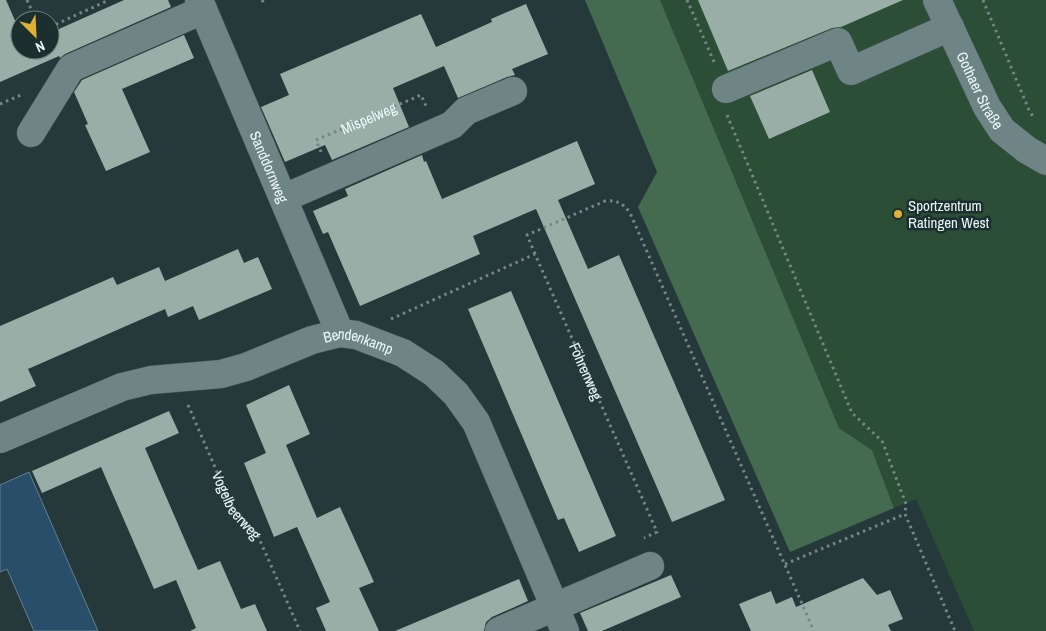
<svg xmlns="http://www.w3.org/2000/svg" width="1046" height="631" font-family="'Archivo Narrow',sans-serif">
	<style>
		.green { fill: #2c4d36 }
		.forest { fill: #446a4f }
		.water { fill: #284e69; stroke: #628194 }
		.building { fill: #99aea7 }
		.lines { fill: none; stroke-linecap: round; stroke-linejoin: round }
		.minor-casing { stroke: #475859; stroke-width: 29 }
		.path { stroke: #768687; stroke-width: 3; stroke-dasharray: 2.5 4; stroke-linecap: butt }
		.minor { stroke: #6f8484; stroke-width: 28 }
		.poi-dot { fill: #e1af34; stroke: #1c2f2f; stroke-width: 2 }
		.labels { text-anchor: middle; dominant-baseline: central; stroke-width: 5; stroke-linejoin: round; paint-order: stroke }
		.street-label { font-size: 15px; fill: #ebf7f7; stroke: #1c2f2f }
		.poi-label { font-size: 15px; fill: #ebf7f7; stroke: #1c2f2f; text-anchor: start }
	</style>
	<rect width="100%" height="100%" fill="#26393a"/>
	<polygon class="green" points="660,0 1046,0 1046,631 974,631 916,499 894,508 872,450 839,428"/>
	<polygon class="forest" points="585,0 660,0 839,428 872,450 894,508 790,552 638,207 657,172"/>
	<polygon class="water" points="29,472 98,631 34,631 7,569 0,572 0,485"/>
	<g class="building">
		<polygon points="0,0 6,0 20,32 20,50 50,50 50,33 124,0 168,0 171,7 65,54 60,58 59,56 0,82"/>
		<polygon points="698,0 903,0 841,27 832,28 728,71"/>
		<polygon points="526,4 548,54 512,69 515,75 507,77 458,98 444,66 393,88 409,127 332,160 325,145 285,162 261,107 289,95 280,74 421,14 436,47 492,22 491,19"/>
		<polygon points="184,35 194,58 122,89 150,152 106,171 85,125 88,124 74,92 82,80"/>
		<polygon points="812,70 830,112 769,139 750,96"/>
		<polygon points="577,141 595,184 558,200 588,269 619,255 725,500 672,522 536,209 473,236 480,254 360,306 328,232 323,234 313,211 348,196 345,189 422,155 424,162 426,161 442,199"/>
		<polygon points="238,249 244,263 258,257 272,289 199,320 193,306 168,317 165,309 28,369 36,386 0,402 0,326 113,277 117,285 159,267 165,281"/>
		<polygon points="511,291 616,536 579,552 564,518 558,520 468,309"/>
		<polygon points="289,385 310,434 286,445 317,518 340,507 374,582 359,588 379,631 326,631 316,608 330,602 297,527 274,537 244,463 266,453 246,405"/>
		<polygon points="169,411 179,433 145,448 187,545 198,570 220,561 241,609 255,604 267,631 190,631 196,628 176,580 154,589 101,467 42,493 32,471"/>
		<polygon points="671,575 681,597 602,631 588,631 580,613"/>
		<polygon points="863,578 877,595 890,590 903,619 888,625 891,631 751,631 739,604 771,591 776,604 792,597 796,607"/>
		<polygon points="519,579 528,601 492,617 486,622 484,631 395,631"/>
	</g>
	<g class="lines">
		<g class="minor-casing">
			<g id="minor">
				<path id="s4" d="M199,0L340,333"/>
				<path id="s5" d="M937,0L987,107L1002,130L1027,150L1046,161"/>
				<polyline points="726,89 838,42 851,71 950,27"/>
				<polyline points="31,133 71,68 203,10"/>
				<polyline points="284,198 452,125 466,111 513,91"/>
				<path id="s6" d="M0,439L122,387L151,380L221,374L246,367L312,340L340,333L356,335L403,353L434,373L456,394L476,422L565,631"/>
				<polyline points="499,631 650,566"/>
			</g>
		</g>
		<g class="path">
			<polyline points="27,0 36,20"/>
			<polyline points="262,0 264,3"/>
			<polyline points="687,0 715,64"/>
			<polyline points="983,0 1029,110 1034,118"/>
			<polyline points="50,27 109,0"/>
			<polyline points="0,104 21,95"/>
			<polyline points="727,115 852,413 882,441 906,504 905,514"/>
			<path id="s1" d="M321,152L316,140L421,95L426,106"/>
			<path d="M535,254L527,235L605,201C617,200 623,203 630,213L814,631"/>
			<path id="s2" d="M391,319L535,254L657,532L644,538"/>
			<path id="s3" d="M188,405L233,509L258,536L300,631"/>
			<polyline points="785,564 905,514 955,631"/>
		</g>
		<use href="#minor" class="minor"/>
	</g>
	<circle class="poi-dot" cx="898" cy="214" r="5"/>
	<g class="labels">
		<g class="street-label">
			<text stroke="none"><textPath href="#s5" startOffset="100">Gothaer Straße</textPath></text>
			<text stroke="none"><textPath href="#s1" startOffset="70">Mispelweg</textPath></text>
			<text stroke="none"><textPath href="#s4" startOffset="181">Sanddornweg</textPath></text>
			<text stroke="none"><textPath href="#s6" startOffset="378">Bendenkamp</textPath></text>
			<text stroke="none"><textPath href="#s2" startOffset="286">Föhrenweg</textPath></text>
			<text stroke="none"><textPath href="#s3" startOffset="112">Vogelbeerweg</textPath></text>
		</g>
		<g class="poi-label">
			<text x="908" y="205">Sportzentrum<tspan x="908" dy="17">Ratingen West</tspan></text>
		</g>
	</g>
	<g transform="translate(35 35) rotate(156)"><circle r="24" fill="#1c2f2f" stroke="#6f7f7f"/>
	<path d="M0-4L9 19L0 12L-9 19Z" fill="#e1af34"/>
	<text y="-8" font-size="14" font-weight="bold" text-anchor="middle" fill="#ebf7f7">N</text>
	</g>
</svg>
